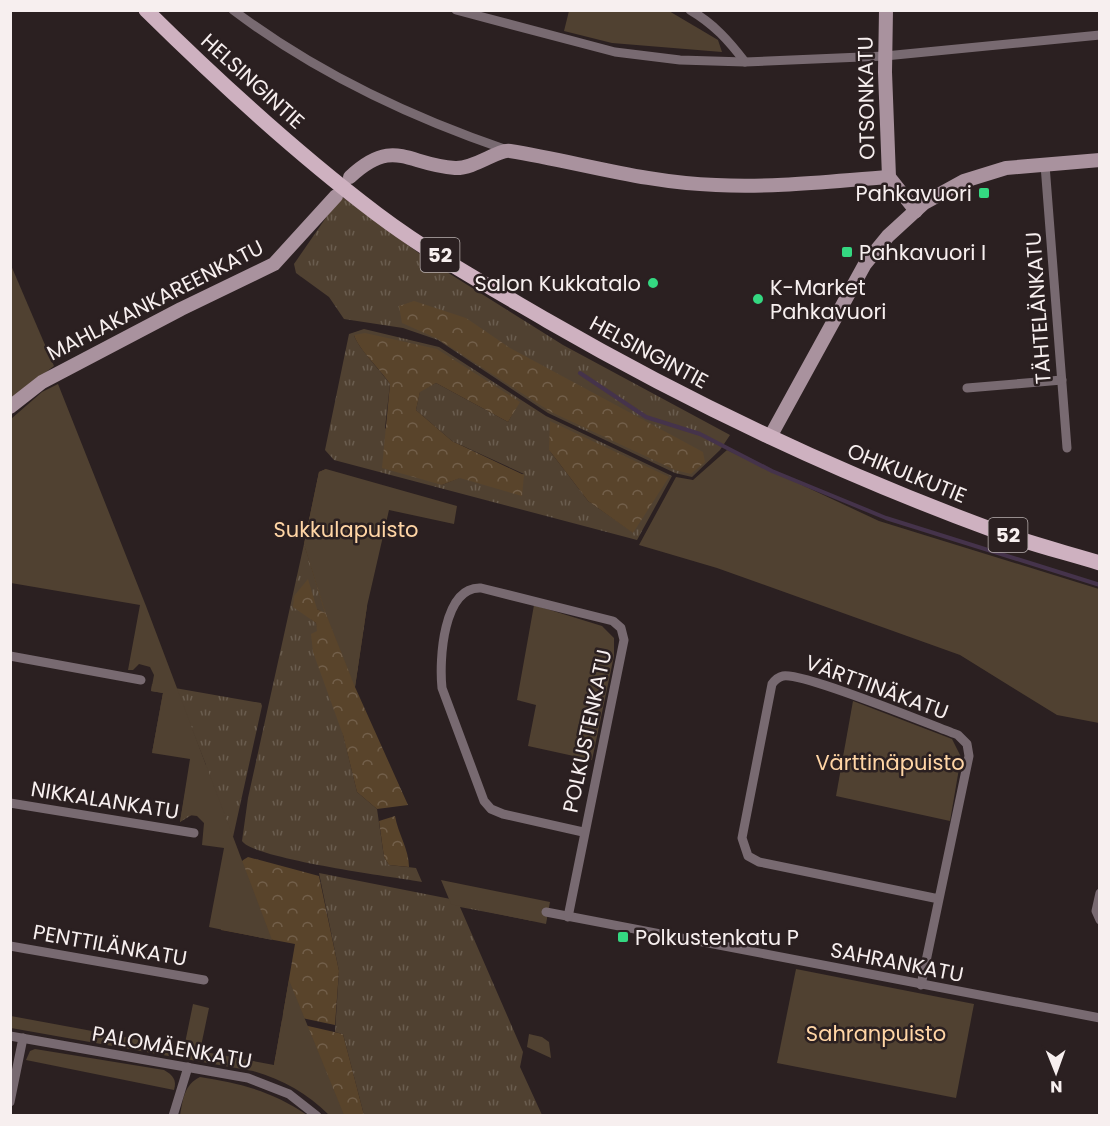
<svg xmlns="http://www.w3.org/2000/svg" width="1110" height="1126" font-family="Poppins,sans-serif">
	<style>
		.grass { fill: url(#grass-tufts); fill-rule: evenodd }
		.forest { fill: url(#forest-crowns) }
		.park { fill: #504131 }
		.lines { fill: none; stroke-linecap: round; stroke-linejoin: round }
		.stream { stroke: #45334b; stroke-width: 4 }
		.street { stroke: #786a71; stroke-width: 9 }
		.secondary { stroke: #a9929e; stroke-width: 14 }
		.primary { stroke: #ceb1c0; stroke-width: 15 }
		.poi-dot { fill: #34d881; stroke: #2b2021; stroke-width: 2 }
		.labels { text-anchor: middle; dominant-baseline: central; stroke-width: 5; stroke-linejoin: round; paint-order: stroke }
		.shield { fill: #2b2021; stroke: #bab1b1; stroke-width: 1.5 }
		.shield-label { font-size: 20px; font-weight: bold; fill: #f7efef }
		.street-label { font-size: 21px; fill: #f7efef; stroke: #2b2021 }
		.poi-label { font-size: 21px; fill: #f7efef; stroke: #2b2021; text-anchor: start }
		.park-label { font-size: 21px; fill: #ffd5a5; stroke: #2b2021 }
	</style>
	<defs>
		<pattern id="grass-tufts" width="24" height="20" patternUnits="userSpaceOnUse" patternTransform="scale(1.5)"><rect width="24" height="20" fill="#504131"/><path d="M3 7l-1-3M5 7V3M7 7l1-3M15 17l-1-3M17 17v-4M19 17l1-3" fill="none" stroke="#6a5d4f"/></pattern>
		<pattern id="forest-crowns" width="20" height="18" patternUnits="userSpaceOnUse" patternTransform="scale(1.5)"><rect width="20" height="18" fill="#59442b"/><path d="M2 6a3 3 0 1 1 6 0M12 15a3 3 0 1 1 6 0" fill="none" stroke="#725f4a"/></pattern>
	</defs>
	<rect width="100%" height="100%" fill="#2b2021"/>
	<g class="grass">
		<polygon points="341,196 431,262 563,345 730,435 720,450 692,477 675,473 548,413 438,340 403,328 344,319 329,297 296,273 294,264"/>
		<path d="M364,329L439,347L546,416L672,476L637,540L334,460L325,450L349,334ZM354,335L519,402L508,422L436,383L420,391L416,410L452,441L524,474L459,478L442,485L385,428L390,384C381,371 357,347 354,335ZM549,450L634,533L588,501Z"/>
		<path d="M304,544L326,614L317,609L311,619L316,623L357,792L377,809L384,857L389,865L416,868L422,882C393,877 254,859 242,841L248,798Z"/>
		<polygon points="152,684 261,703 262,706 233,837 200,810 180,822 187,782 206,765 177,692 152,753 163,693 151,691"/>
		<polygon points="319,873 531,915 533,921 460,907 523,1052 520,1067 542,1115 364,1115 343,1034 335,1032 339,971"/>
	</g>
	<g class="forest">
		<polygon points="414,301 466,318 510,348 703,452 705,462 691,474 675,470 551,412 438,339 402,323 399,306"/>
		<path d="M365,333L437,349L520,402L508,422L436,383L420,392L416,410L452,441L524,475L522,496L460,478L442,485L382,468L390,384C381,370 358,349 354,335Z"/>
		<polygon points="550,421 669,477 633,533 588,501 549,450"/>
		<polygon points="326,469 367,606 355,687 408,805 377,809 357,792 343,735 313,652 311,634 317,631 316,623 293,607 294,596 308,579 317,609 325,613 304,544 319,472"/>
		<path d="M395,816C398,834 409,849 409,867L389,865L384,857L379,821Z"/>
		<path d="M248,857L319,876L339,971L335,1025L283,1014L295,944L221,930C226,907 225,868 248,857Z"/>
		<polygon points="282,1020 343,1034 364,1115 336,1115 274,1065"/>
	</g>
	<g class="park">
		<polygon points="569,11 669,11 718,40 722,52 612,43 564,31"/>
		<polygon points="10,263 54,366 11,399 10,399"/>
		<polygon points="58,384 146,606 272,940 209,927 224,848 202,845 204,823 197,816 189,815 180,822 190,759 152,753 163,693 151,691 154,675 150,667 139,664 133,670 128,670 140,605 11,583 11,419 42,392"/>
		<polygon points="727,450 879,521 1099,589 1099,723 1057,715 960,655 717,568 639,545 676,477 693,480"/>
		<polygon points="326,469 457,506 454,524 389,510 367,606 355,687 326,614 304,544 319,472"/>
		<polygon points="534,605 602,626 614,638 614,656 592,760 528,746 536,705 517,700"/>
		<polygon points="853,701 952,739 961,757 950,821 836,796"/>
		<polygon points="441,880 550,902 546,924 451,904"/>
		<polygon points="796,969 974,1004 956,1098 777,1063"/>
		<path d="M289,980L344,1115H329C307,1093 283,1080 253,1071L11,1028V1016L184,1048L193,1004L209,1008L200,1051L274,1065Z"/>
		<polygon points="529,1034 542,1037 549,1042 551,1058 527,1047"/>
		<path d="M35,1049L164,1070C173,1075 177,1080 174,1090L26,1060L30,1051Z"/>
		<path d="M200,1077C240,1083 274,1092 307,1115L180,1116C183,1099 184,1085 200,1077Z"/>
	</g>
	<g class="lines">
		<polyline class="stream" points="580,373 646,417 700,434 772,471 886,518 1100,585"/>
		<g class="street">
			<path d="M233,10C315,72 410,117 507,150"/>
			<polyline points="456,10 615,52 680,60 745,62 885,56 1100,35"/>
			<path d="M690,10C714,24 729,41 745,62"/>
			<polyline points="1045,165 1067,448"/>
			<polyline points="967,388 1062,380"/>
			<polyline points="10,656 141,680"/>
			<polyline points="10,803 194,833"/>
			<polyline points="1100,893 1096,911 1100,920"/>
			<polyline points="546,912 1100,1018"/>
			<path d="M568,917L624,640L621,628L613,621L481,588C443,586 439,660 442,688L484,801L491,809L503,814L583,832"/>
			<polyline points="10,946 204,980"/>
			<path d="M921,985L969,756L967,744L958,735C931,725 803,672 783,676C778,677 775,680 772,684L742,838L748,856L759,862L939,899"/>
			<polyline points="10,1036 248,1078 289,1094 317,1116"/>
			<polyline points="10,1102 23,1038"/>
			<polyline points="173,1116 188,1067"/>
		</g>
		<g class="secondary">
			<polyline points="886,10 885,72 889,177 916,211"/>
			<path d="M350,177C394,136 407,165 455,168C475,169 498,149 510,151C579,162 645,183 716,185C773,188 832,181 889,177"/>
			<polyline points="10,407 42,382 181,309 274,264 336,196"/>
			<polyline points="770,437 865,264 888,236 924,203 964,181 1006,168 1100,160"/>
		</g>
		<path class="primary" d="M146,10C219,82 295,152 377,214C430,254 490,287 548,321C690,403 838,473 993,530C1027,543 1064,552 1100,563"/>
	</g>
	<g class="poi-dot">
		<rect x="978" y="187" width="12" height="12" rx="3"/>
		<rect x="841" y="246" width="12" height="12" rx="3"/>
		<circle cx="653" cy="283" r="6"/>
		<circle cx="758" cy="299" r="6"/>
		<rect x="617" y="931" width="12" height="12" rx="3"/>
	</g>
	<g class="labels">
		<g class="shield">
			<rect x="420.5" y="238" width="39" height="34" rx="4.5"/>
			<rect x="988.5" y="518" width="39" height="34" rx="4.5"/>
		</g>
		<g class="shield-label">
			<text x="440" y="255">52</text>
			<text x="1008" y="535">52</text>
		</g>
		<g class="street-label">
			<text transform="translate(253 81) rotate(42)">HELSINGINTIE</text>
			<text transform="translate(866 98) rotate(-91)">OTSONKATU</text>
			<text transform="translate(155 300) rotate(-27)">MAHLAKANKAREENKATU</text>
			<text transform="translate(1038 308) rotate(-94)">TÄHTELÄNKATU</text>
			<text transform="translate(649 352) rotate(28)">HELSINGINTIE</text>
			<text transform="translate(907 473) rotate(22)">OHIKULKUTIE</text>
			<text transform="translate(877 687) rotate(20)">VÄRTTINÄKATU</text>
			<text transform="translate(587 731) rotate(-78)">POLKUSTENKATU</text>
			<text transform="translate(105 800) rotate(9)">NIKKALANKATU</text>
			<text transform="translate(110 945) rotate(10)">PENTTILÄNKATU</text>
			<text transform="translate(897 962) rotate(11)">SAHRANKATU</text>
			<text transform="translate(172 1047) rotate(10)">PALOMÄENKATU</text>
		</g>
		<g class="poi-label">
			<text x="972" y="193" text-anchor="end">Pahkavuori</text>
			<text x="859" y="252">Pahkavuori I</text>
			<text x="641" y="283" text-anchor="end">Salon Kukkatalo</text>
			<text x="770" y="287">K-Market<tspan x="770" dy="24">Pahkavuori</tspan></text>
			<text x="635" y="937">Polkustenkatu P</text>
		</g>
		<g class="park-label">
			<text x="346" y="529">Sukkulapuisto</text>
			<text x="890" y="762">Värttinäpuisto</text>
			<text x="876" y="1033">Sahranpuisto</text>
		</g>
	</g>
	<rect width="1110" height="1126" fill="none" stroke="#f7efef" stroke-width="24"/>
	<g transform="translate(1056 1072) rotate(179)" stroke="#2b2021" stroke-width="4.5" paint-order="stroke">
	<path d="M0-4.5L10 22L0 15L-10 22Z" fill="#f7efef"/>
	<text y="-9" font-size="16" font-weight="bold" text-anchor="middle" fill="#f7efef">N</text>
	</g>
</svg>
